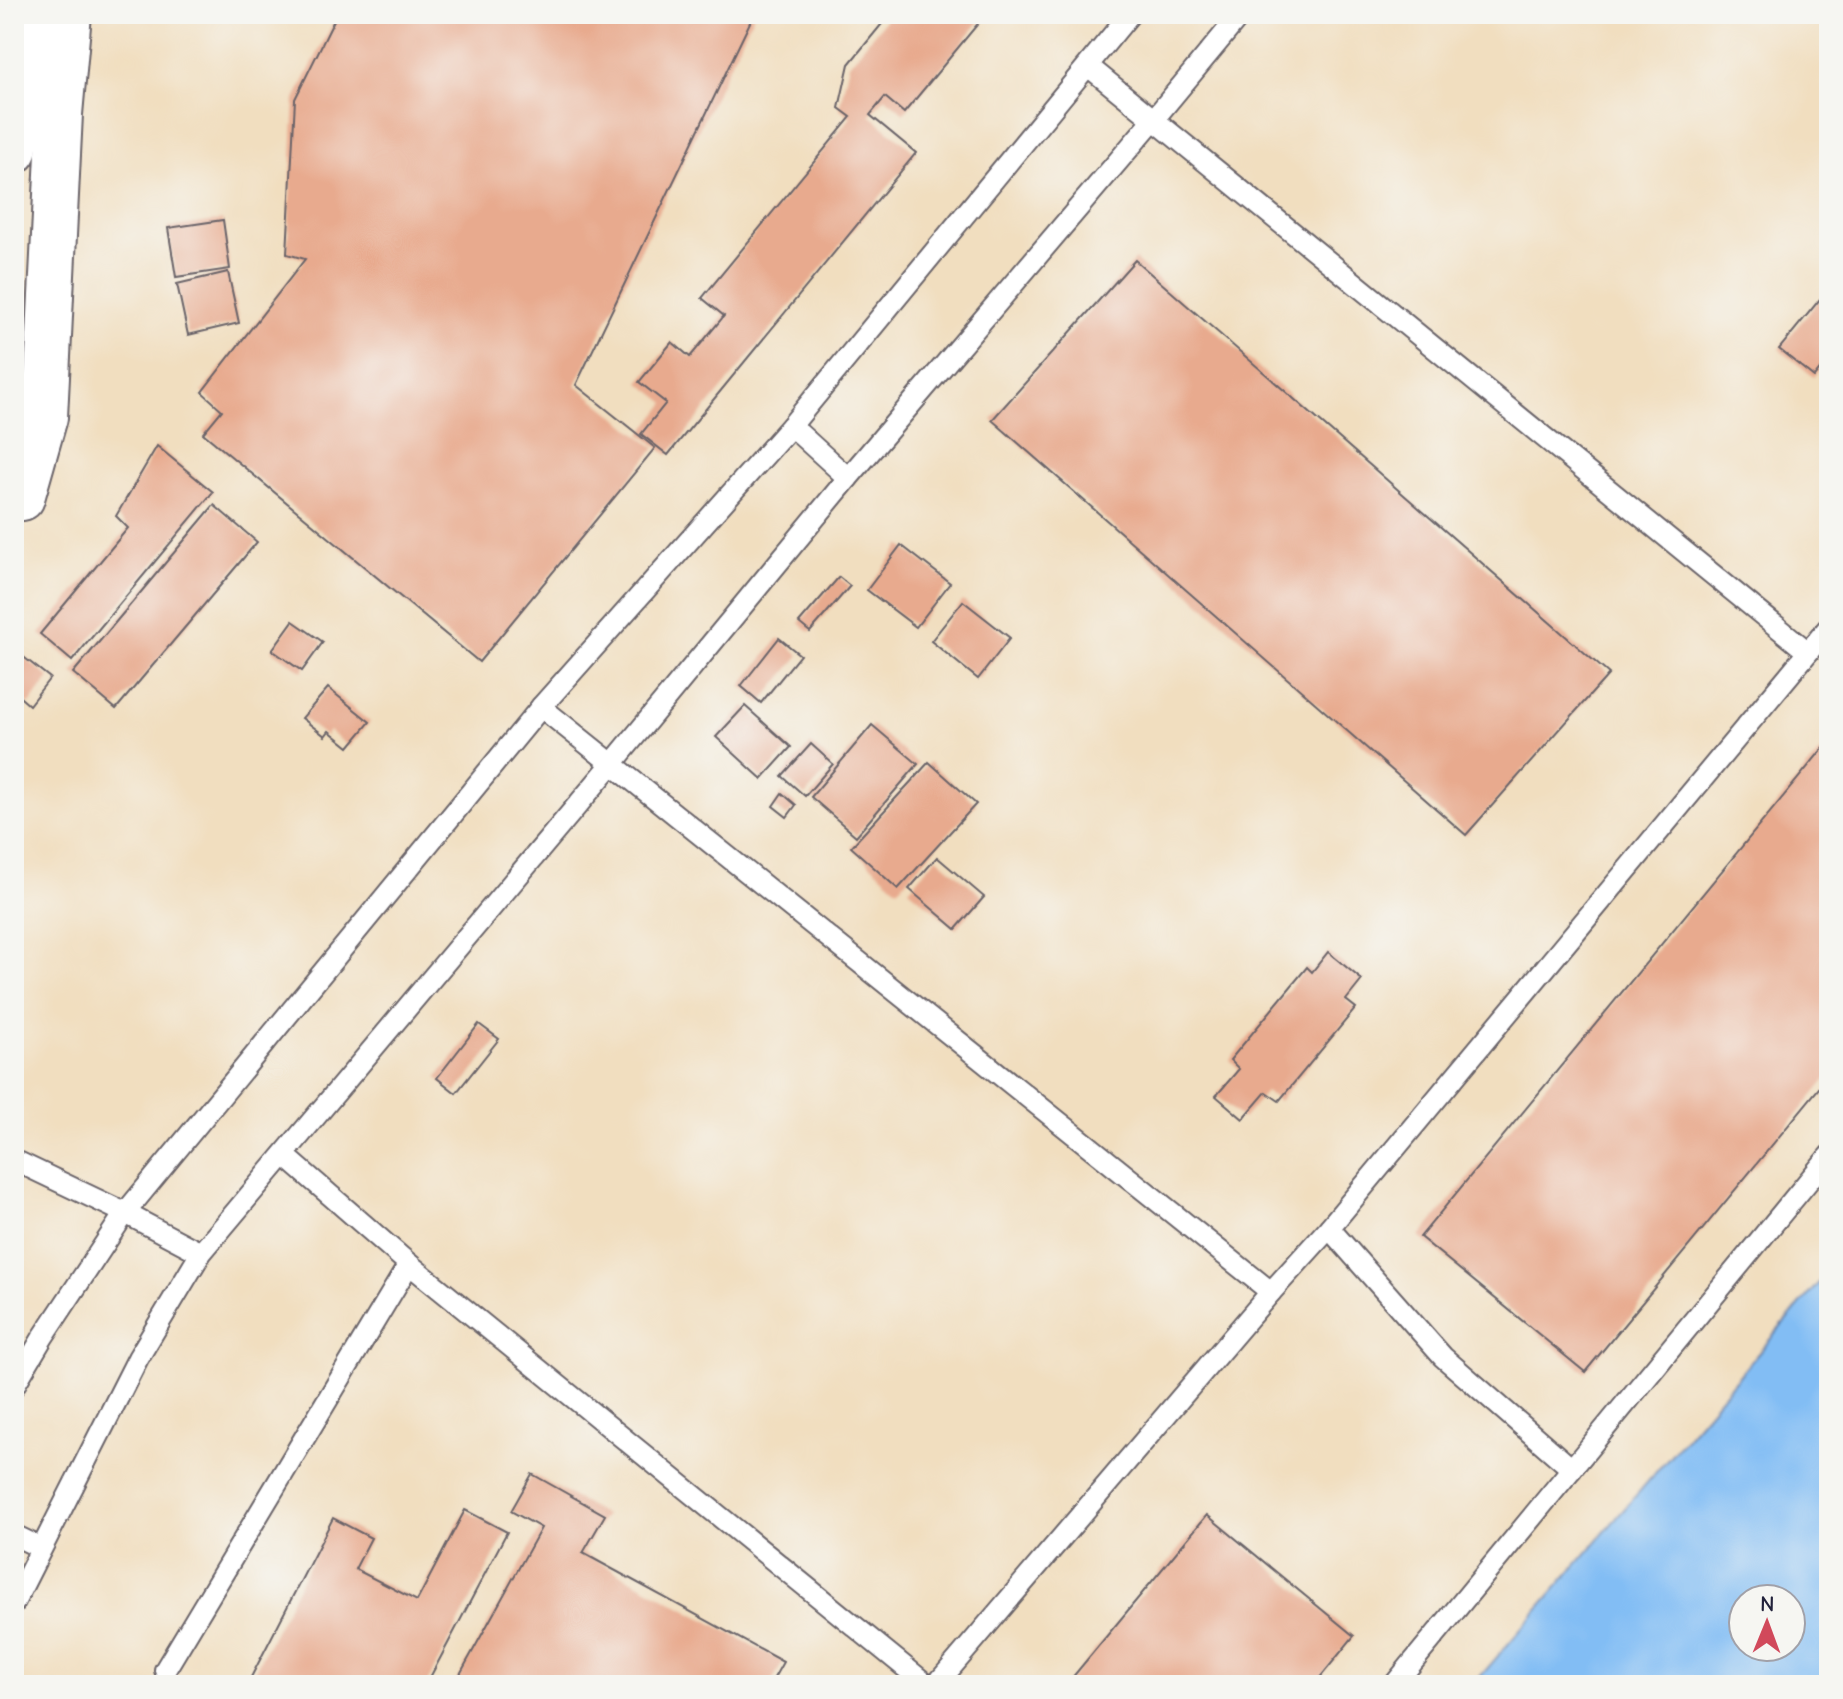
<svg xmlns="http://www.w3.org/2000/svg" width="1843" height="1699" font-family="'Comic Neue',sans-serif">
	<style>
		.water { fill: #82bdf4; stroke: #527098; stroke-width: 2; fill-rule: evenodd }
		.building { fill: #e8aa8e }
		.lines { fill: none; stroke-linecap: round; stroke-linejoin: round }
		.service-casing { stroke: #6a6469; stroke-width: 24 }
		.secondary-casing { stroke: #6a6469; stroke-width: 48 }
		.service { stroke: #fff; stroke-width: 20 }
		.secondary { stroke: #fff; stroke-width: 44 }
	</style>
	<rect width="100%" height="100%" fill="#f6f6f2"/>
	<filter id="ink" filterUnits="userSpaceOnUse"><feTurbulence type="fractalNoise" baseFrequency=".0125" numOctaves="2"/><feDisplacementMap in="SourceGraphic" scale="16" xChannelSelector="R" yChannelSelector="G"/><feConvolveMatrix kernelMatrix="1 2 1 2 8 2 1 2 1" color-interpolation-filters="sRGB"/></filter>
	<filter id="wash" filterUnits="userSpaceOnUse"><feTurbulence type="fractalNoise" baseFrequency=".006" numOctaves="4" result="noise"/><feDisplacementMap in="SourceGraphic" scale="32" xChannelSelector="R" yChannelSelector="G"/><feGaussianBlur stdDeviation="1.8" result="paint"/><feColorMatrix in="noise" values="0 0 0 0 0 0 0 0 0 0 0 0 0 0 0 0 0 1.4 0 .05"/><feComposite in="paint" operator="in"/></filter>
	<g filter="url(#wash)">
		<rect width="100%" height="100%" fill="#f1debf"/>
		<path class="water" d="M1829,1271V1685H1473ZM1743,1599H1791V1647H1743Z"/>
		<g id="blocks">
			<g class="building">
				<polygon points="337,14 754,14 576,385 655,448 479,662 203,433 222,410 202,392 305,259 287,254 295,99"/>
				<polygon points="890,14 986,14 904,113 885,97 870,115 916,153 668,455 641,434 666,403 639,382 672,342 690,357 724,316 702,298 851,117 839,108 849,64"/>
				<polygon points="223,220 230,269 176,277 168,228"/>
				<polygon points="1135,260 1609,674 1466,835 992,420"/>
				<polygon points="228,272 239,323 188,335 177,284"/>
				<polygon points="1829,288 1829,358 1814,377 1779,349"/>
				<polygon points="157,446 213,492 72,661 40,634 128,528 116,516"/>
				<polygon points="214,505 257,542 116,709 73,673"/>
				<polygon points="901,545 950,583 916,627 867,590"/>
				<polygon points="839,577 850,586 810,632 799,623"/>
				<polygon points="963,601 1010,638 978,679 931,641"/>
				<polygon points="293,621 323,642 302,671 272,650"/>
				<polygon points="779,638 800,655 761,703 741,686"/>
				<polygon points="21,655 50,678 29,705 14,692 14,664"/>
				<polygon points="328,688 370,722 349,747 329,731 325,736 302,718"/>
				<polygon points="745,706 791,747 762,779 716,737"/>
				<polygon points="872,725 918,764 856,836 811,797"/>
				<polygon points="1829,741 1829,1076 1585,1372 1420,1237"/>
				<polygon points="811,744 833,764 805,796 782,776"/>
				<polygon points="929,762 976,804 898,889 851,847"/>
				<polygon points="782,793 796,805 787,817 773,806"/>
				<polygon points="937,857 984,897 956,929 909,889"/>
				<polygon points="1328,952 1362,980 1346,1000 1356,1008 1279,1101 1266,1092 1243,1119 1216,1096 1239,1069 1230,1060 1307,967 1312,972"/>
				<polygon points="479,1024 499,1039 456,1093 437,1078"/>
				<polygon points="532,1474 605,1515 583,1553 783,1662 770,1685 454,1685 541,1528 511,1511"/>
				<polygon points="465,1510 507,1532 426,1685 302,1685 296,1682 294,1685 247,1685 333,1518 371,1538 355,1569 417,1601"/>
				<polygon points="1207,1515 1354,1636 1314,1685 1066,1685"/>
			</g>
		</g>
	</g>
	<g filter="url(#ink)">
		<use href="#blocks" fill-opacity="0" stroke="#6a6469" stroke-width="2"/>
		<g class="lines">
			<g class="service-casing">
				<g id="service">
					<polyline points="1088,66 1808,652"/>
					<polyline points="791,426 848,478"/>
					<polyline points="541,707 1271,1292"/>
					<polyline points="284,1155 409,1264 927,1685"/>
					<polyline points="14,1160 125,1213 201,1253"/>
					<polyline points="1329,1228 1443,1357 1572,1469"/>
					<polyline points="14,1386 43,1337 125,1213 541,707 791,426 1130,14"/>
					<polyline points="14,1535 41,1548"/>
					<polyline points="14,1603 138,1358 201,1253 612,764 848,478 1154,119 1241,14"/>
					<polyline points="165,1670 409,1264"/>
					<polyline points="936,1685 1271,1292 1329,1228 1829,627"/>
					<polyline points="1394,1685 1829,1156"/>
				</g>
			</g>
			<g class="secondary-casing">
				<g id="secondary">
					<polyline points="14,151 20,117 29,14"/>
					<polyline points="14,496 22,498 45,417 60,114 69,14"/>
				</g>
			</g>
			<use href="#service" class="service"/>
			<use href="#secondary" class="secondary"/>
		</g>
	</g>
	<rect width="1843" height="1699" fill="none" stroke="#f6f6f2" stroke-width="48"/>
	<g transform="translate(1767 1623) rotate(1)"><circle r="38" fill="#f6f6f2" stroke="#a1a1a9" stroke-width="2"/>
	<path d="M0-6L14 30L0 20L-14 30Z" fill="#d1495b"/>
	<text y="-12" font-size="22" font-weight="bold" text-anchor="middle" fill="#22223b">N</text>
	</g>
</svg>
